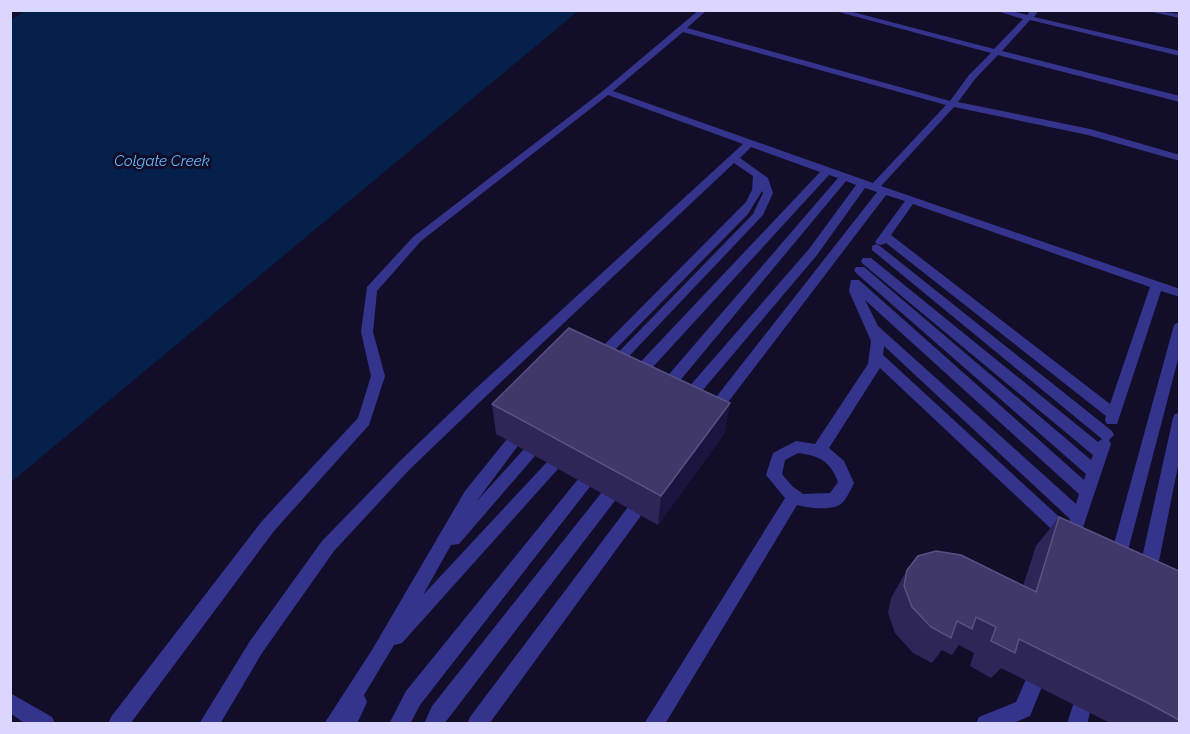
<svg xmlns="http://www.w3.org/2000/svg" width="1190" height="734" font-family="Raleway,sans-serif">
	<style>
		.water { fill: #05204b }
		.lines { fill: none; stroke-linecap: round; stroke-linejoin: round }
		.lane { fill: #35348d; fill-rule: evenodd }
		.wall { fill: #2e2559 }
		.shaded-wall { fill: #1b143e }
		.building { fill: #40386a; stroke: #585182; stroke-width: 1.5 }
		.labels { text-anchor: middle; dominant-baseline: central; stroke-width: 6; stroke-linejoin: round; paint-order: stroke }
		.far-water-label { font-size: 15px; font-style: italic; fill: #64bbff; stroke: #120e29 }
	</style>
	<rect width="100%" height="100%" fill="#120e29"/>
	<polygon class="water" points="28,10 578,10 578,11 11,482 10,20"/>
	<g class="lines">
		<g class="lane">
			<path d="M699,10H707L687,28L950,101L969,75L991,53L831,10H845L994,49L1023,19L993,10H1008L1027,15L1031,10H1039L1034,17L1180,51V56L1030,20L1002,51L1180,96V102L998,55L975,79L958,102L1090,129L1180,155V161L1088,135L954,107L881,186L1180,289V297L1161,291L1117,424H1107L1105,420L1106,416L886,243L881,245L877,244L875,242L905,201L886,195L716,418H706L704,414L706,410L877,192L865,188L817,255L691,404H681L679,400L681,396L809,249L856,185L846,181L668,395H658L656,391L658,387L838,178L829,175L641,380H631L629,376L631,372L820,172L751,147L740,158L768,178L773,193L763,215L616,370H606L604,367L753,214L763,193L762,191L748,214L602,363H592L590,360L592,357L746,202L752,190L753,176L734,163L483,399L409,470L334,551L262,653L220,724H199L250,641L322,541L399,462L473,391L743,144L608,95L421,241L377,291L373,332L385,376L369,425L274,531L130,724H108L111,717L262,521L358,418L371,376L361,332L367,287L413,237L604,90ZM683,32L946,105L873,183L613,91ZM913,204L1150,287L1110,404L891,235Z"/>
			<polygon points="1149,10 1180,14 1180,18 1152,12"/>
			<path d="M876,244L880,246L1112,431L1114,435L1109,440L1111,444L1077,545L1071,547L1065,545L1063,540L880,368L829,448L844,461L854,483C851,489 846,500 841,504C831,511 808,508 797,505L665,724H644L785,498L766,475L773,453L796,441L815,444L868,364L871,341L849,291L851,280H859L1084,480L1086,474L856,273L854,270L856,267H864L1091,460L1093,455L863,264L861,261L863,258H871L1098,442L1102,439L872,250V246ZM865,300L1079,494L1076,504L878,326ZM884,346L1070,519L1068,525L883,355ZM798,453C820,456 830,461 838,482L830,493L803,494L792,486L782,474L785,460Z"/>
			<polygon points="1180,321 1180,352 1125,562 1123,567 1117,570 1111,567 1109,562 1174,325"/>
			<polygon points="1180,413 1180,456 1156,576 1153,581 1147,584 1141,581 1138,576 1173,418 1175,414"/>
			<polygon points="512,437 517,439 519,443 517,447 476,502 524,449 529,447 534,449 536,453 534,457 459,544 451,545 423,595 547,462 552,460 557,462 560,466 557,470 402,643 394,645 364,695 367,702 357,724 324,724 372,650 465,491 507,439"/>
			<polygon points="584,477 589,478 592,483 589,488 420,705 410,724 389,724 406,691 579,478"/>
			<polygon points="608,490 614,492 616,497 614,502 444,724 424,724 432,706 602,492"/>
			<polygon points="634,505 640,507 642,512 640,517 489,724 467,724 470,717 628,507"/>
			<polygon points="1034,675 1041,677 1043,684 1030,716 1011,724 976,724 979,717 1016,702 1027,677"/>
			<polygon points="10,693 52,717 55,724 26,724 10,713"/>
			<polygon points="1081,699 1088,702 1091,709 1087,724 1067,724 1074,702"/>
		</g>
	</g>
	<g class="wall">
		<polygon points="730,403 724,434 658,525 496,434 492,404"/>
		<polygon points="1059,517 1179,571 1179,723 1110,723 1001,668 991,678 970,666 974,653 959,645 952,655 942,650 932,663 913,653 895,633 888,613 891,598 907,570 1023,586 1036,546"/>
	</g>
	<polygon class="shaded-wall" points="730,403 724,434 658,525 661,496"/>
	<g class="building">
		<polygon points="569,328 730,403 661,496 492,404"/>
		<polygon points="1059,517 1179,571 1179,720 1146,702 1019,639 1015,653 991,641 996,627 976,617 972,629 957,621 951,638 931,627 912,607 904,586 907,570 918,556 936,551 961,555 1036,592"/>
	</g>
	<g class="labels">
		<g class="far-water-label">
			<text x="162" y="161">Colgate Creek</text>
		</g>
	</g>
	<rect width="1190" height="734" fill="none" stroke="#dad6ff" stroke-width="24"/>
</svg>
